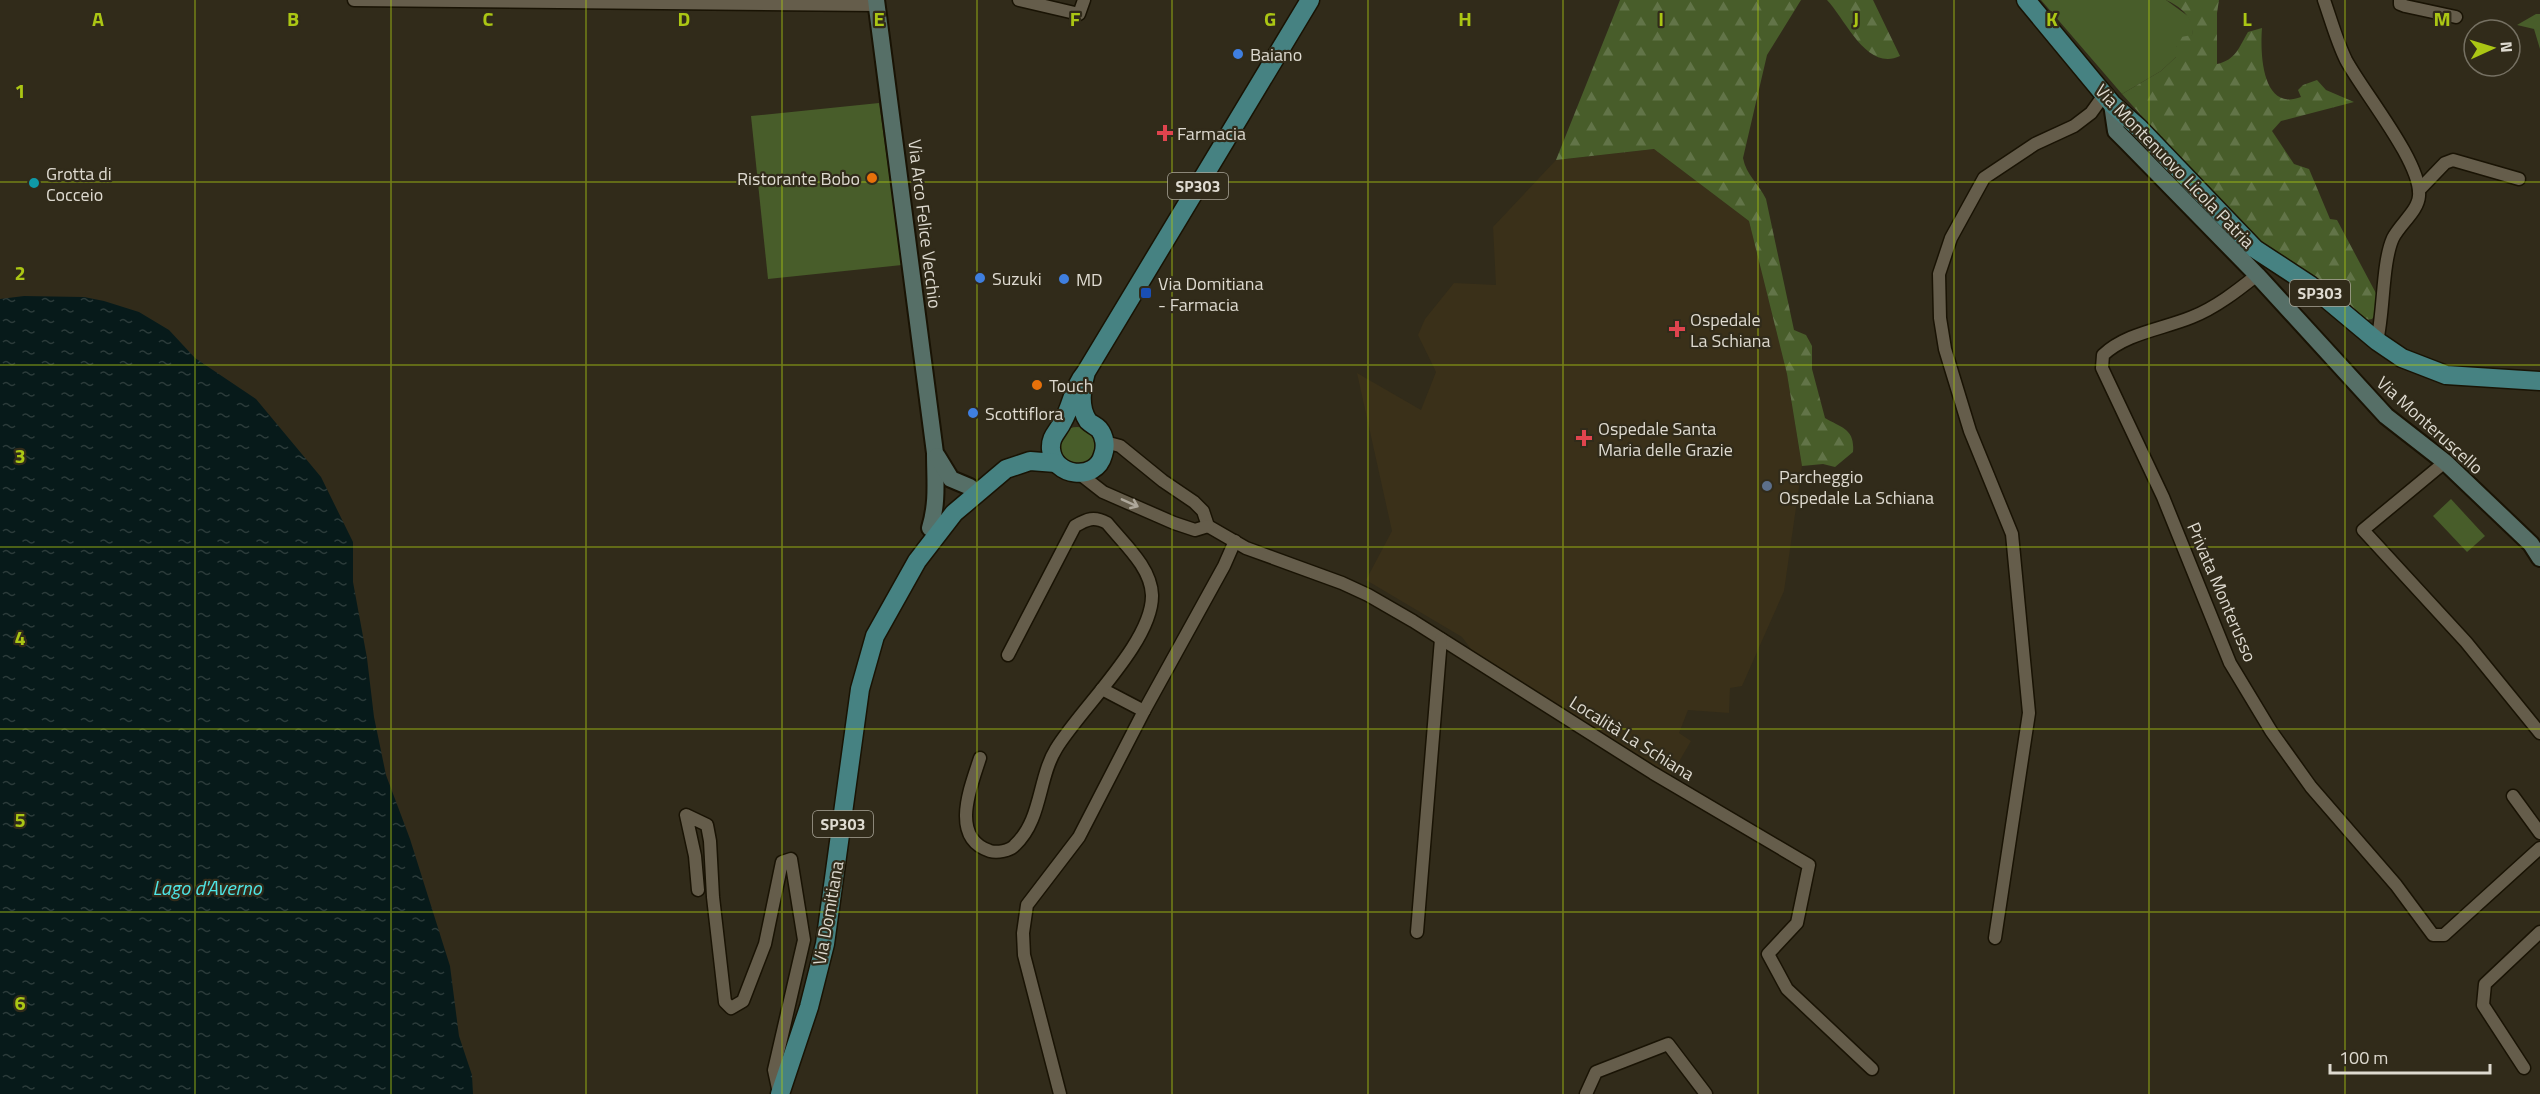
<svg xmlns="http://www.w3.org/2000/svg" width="2540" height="1094" font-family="'Titillium Web',sans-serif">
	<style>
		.built { fill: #3a3019 }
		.grass { fill: #485d2a }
		.forest { fill: url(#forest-firs) }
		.water { fill: url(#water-ripples) }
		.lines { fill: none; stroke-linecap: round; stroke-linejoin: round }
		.street-casing { stroke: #191304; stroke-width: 15 }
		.secondary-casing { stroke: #191304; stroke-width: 20 }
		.primary-casing { stroke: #191304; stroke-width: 21 }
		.street { stroke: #655d4b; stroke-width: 12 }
		.secondary { stroke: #566f67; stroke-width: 16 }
		.primary { stroke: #468282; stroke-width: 18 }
		.oneway { stroke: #aea89b }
		.grid { fill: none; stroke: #abc614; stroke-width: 1.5; stroke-opacity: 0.55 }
		.shop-dot { fill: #3f7fe0; stroke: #312b1a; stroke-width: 2 }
		.health-dot { fill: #e0444e; stroke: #312b1a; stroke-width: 2 }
		.food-dot { fill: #e8710a; stroke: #312b1a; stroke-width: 2 }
		.culture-dot { fill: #0f9aa8; stroke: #312b1a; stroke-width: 2 }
		.transit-dot { fill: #1a4fb4; stroke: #312b1a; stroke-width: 2 }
		.service-dot { fill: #5c6f8a; stroke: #312b1a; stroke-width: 2 }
		.labels { text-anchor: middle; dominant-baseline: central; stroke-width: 4.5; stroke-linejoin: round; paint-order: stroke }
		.shield { fill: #312b1a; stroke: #aaa699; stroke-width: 1.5 }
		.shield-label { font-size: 16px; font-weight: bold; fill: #dedad0 }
		.poi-label { font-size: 18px; fill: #dedad0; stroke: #312b1a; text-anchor: start }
		.street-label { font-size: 18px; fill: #dedad0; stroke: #312b1a }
		.water-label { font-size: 20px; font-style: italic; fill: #4ee5e5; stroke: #312b1a }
		.grid-label { font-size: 20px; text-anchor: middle; font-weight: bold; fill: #abc614; stroke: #312b1a; stroke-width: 4.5; stroke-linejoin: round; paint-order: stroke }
	</style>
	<defs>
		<pattern id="forest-firs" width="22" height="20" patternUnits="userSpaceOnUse" patternTransform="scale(1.5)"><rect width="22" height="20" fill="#485d2a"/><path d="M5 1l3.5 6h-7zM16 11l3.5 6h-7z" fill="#627448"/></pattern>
		<pattern id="water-ripples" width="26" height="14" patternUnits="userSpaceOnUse" patternTransform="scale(1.5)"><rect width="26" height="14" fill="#071a1a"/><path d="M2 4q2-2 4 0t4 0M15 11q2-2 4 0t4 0" fill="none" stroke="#2b3b3a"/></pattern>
	</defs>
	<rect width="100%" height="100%" fill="#312b1a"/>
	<polygon class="built" points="1654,149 1749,221 1787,374 1802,466 1784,591 1742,686 1730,688 1729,713 1688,710 1679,733 1691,741 1670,777 1480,661 1462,637 1366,580 1392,531 1357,373 1421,410 1436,372 1418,335 1425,319 1454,283 1496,285 1493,227 1556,160"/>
	<g class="grass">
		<polygon points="2041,0 2166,0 2188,16 2193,25 2192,35 2176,47 2176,57 2161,71 2122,94"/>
		<polygon points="2536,14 2540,14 2540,49 2534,29 2517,25"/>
		<polygon points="879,103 902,265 768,279 751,116"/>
		<circle cx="1077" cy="446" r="19"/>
		<polygon points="2451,499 2485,536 2467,552 2433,516"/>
	</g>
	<g class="forest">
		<path d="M1620,0H1801L1767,55L1743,158C1746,175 1759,184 1766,199L1794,330L1806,335L1812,346V369L1825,418C1842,428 1855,429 1853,452L1835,467L1823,464L1802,466L1787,374L1749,221L1654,149L1556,160Z"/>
		<path d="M1827,0H1873L1900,56C1867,72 1846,20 1827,0Z"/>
		<path d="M2166,0H2219L2217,13V64C2236,60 2239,47 2248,32L2262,28C2260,54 2262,112 2301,97L2298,90L2303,85L2317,80L2326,90L2354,102L2281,121L2272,131L2294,164L2309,169L2330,219L2337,220L2378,297L2379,309L2372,319L2366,320L2343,298L2272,255L2241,226L2122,94L2161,71L2176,57V47L2181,37L2192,35C2194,17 2181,7 2166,0Z"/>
	</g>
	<polygon class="water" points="24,296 84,297 104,301 139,312 169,330 195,358 256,399 321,477 353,542 353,582 367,658 374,717 386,775 410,839 450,966 459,1036 472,1075 473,1094 0,1094 0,299"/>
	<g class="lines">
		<g class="street-casing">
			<g id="street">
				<polyline points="354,0 877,5"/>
				<polyline points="1019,0 1079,14 1084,0"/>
				<path d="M2324,0C2331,20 2337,42 2346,60C2363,92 2422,163 2419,196C2418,211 2400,224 2393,238C2382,262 2384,312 2377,341"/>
				<polyline points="2400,0 2400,4 2405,6 2456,17"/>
				<polyline points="2419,190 2445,163 2453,160 2519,179"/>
				<path d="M2257,275C2237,291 2215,308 2192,317C2163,329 2126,333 2103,355L2102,368L2163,497L2230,663L2271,731L2311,787L2396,885L2433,935H2444L2540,848"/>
				<polyline points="1105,442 1120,446 1163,481 1194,502 1203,511 1208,526 1246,548 1342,583 1368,595 1413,621 1653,773 1809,865 1797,923 1768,954 1787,989 1872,1069"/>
				<polyline points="2445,462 2363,530 2466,642 2540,733"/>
				<polyline points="1080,474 1103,492 1174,523 1195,530 1208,526"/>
				<polyline points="1102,689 1144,711"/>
				<path d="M980,758C971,786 949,838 990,851C997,853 1010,851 1015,845C1042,820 1038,778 1056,749C1080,709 1153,642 1152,595C1151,567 1124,544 1107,523C1094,516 1087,519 1075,526L1008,655"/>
				<polyline points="2513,796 2540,833"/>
				<polyline points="698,890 695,856 686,815 707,825 710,841 713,897 725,1002 731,1008 743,1001 765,944 782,862 791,859 804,940 774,1070 779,1093"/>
				<polyline points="1417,932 1441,639"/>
				<polyline points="1995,938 2029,713 2012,534 1970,431 1945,349 1940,318 1939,274 1951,238 1984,178 2035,144 2074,126 2091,113 2104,95"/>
				<polyline points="2524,1068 2483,1005 2485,984 2540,932"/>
				<polyline points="1060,1094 1024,955 1023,933 1027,905 1079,837 1144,711 1224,566 1235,541"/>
				<polyline points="1586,1094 1596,1072 1668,1044 1706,1094"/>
			</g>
		</g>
		<g class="secondary-casing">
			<g id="secondary">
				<path d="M876,0L935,453C935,480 938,502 930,528"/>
				<polyline points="2112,104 2116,131 2127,142 2257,275 2386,416 2445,462 2531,544 2540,558"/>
				<polyline points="937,456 951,479 970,487"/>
			</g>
		</g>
		<g class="primary-casing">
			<g id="primary">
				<polyline points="2026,0 2112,104 2139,128 2255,249 2310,285 2377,341 2402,358 2446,375 2540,381"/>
				<path d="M1086,372C1082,387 1078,406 1088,421C1091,424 1096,426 1099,429C1105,436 1106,447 1103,455C1096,482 1053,477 1051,449C1050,436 1058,432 1063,421C1073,403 1072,389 1086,372L1310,0"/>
				<polyline points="780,1094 809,1007 825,944 860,689 875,636 917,561 954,513 1006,469 1030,461 1056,463"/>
			</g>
		</g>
		<use href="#street" class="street"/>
		<use href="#secondary" class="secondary"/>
		<use href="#primary" class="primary"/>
	</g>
	<defs><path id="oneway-shaft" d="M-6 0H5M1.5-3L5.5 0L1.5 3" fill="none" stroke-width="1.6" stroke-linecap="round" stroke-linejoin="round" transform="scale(1.5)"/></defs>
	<use class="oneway" href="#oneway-shaft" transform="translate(1130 503) rotate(24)"/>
	<path class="grid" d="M195,0V1094M391,0V1094M586,0V1094M782,0V1094M977,0V1094M1172,0V1094M1368,0V1094M1563,0V1094M1758,0V1094M1954,0V1094M2149,0V1094M2345,0V1094M0,182H2540M0,365H2540M0,547H2540M0,729H2540M0,912H2540"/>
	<g class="shop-dot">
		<circle cx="1238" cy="54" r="6"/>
		<circle cx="980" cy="278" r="6"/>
		<circle cx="1064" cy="279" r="6"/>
		<circle cx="973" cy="413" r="6"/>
	</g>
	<g class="health-dot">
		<path d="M1162 124h6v6h6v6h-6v6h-6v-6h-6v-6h6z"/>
		<path d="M1674 320h6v6h6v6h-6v6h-6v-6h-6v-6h6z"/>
		<path d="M1581 429h6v6h6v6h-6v6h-6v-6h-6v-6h6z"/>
	</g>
	<g class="food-dot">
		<circle cx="872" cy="178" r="6"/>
		<circle cx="1037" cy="385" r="6"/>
	</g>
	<circle class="culture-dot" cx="34" cy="183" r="6"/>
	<rect class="transit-dot" x="1140" y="287" width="12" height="12" rx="3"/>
	<circle class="service-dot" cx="1767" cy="486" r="6"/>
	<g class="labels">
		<g class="shield">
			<rect x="1168" y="173" width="60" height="26" rx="4.5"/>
			<rect x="2290" y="280" width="60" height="26" rx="4.5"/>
			<rect x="813" y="811" width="60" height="26" rx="4.5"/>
		</g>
		<g class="shield-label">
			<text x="1198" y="186">SP303</text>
			<text x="2320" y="293">SP303</text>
			<text x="843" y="824">SP303</text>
		</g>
		<g class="poi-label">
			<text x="1250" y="54">Baiano</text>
			<text x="1177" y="133">Farmacia</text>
			<text x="46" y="173">Grotta di<tspan x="46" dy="21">Cocceio</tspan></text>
			<text x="860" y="178" text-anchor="end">Ristorante Bobo</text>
			<text x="992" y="278">Suzuki</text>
			<text x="1076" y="279">MD</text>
			<text x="1158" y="283">Via Domitiana<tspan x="1158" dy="21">- Farmacia</tspan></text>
			<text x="1690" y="319">Ospedale<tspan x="1690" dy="21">La Schiana</tspan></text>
			<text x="1049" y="385">Touch</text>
			<text x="985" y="413">Scottiflora</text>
			<text x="1598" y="428">Ospedale Santa<tspan x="1598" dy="21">Maria delle Grazie</tspan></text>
			<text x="1779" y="476">Parcheggio<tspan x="1779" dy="21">Ospedale La Schiana</tspan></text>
		</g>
		<g class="street-label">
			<text transform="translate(2175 166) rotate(46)">Via Montenuovo Licola Patria</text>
			<text transform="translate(925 224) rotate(83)">Via Arco Felice Vecchio</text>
			<text transform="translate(2430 425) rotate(42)">Via Monteruscello</text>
			<text transform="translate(2222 592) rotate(67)">Privata Monterusso</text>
			<text transform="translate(1632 738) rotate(32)">Località La Schiana</text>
			<text transform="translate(828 913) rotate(-80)">Via Domitiana</text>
		</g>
		<g class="water-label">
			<text x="207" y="887">Lago d'Averno</text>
		</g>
	</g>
	<g class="grid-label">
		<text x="98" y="26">A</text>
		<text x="293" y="26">B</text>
		<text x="488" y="26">C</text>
		<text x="684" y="26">D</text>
		<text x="879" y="26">E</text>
		<text x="1075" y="26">F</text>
		<text x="1270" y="26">G</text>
		<text x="1465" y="26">H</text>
		<text x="1661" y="26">I</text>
		<text x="1856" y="26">J</text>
		<text x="2052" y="26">K</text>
		<text x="2247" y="26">L</text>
		<text x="2442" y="26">M</text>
		<text x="20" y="98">1</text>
		<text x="20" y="280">2</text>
		<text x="20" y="463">3</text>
		<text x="20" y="645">4</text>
		<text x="20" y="827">5</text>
		<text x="20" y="1010">6</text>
	</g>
	<g transform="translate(2492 48) rotate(86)"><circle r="28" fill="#312b1a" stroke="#767163" stroke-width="1.5"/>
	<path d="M0-4.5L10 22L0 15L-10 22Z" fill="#abc614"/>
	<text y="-9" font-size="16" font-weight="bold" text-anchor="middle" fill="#dedad0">N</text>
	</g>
	<path d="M2330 1064v9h160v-9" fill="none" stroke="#dedad0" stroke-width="3"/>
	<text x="2339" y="1064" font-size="18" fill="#dedad0" stroke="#312b1a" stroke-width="4.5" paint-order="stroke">100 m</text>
</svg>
